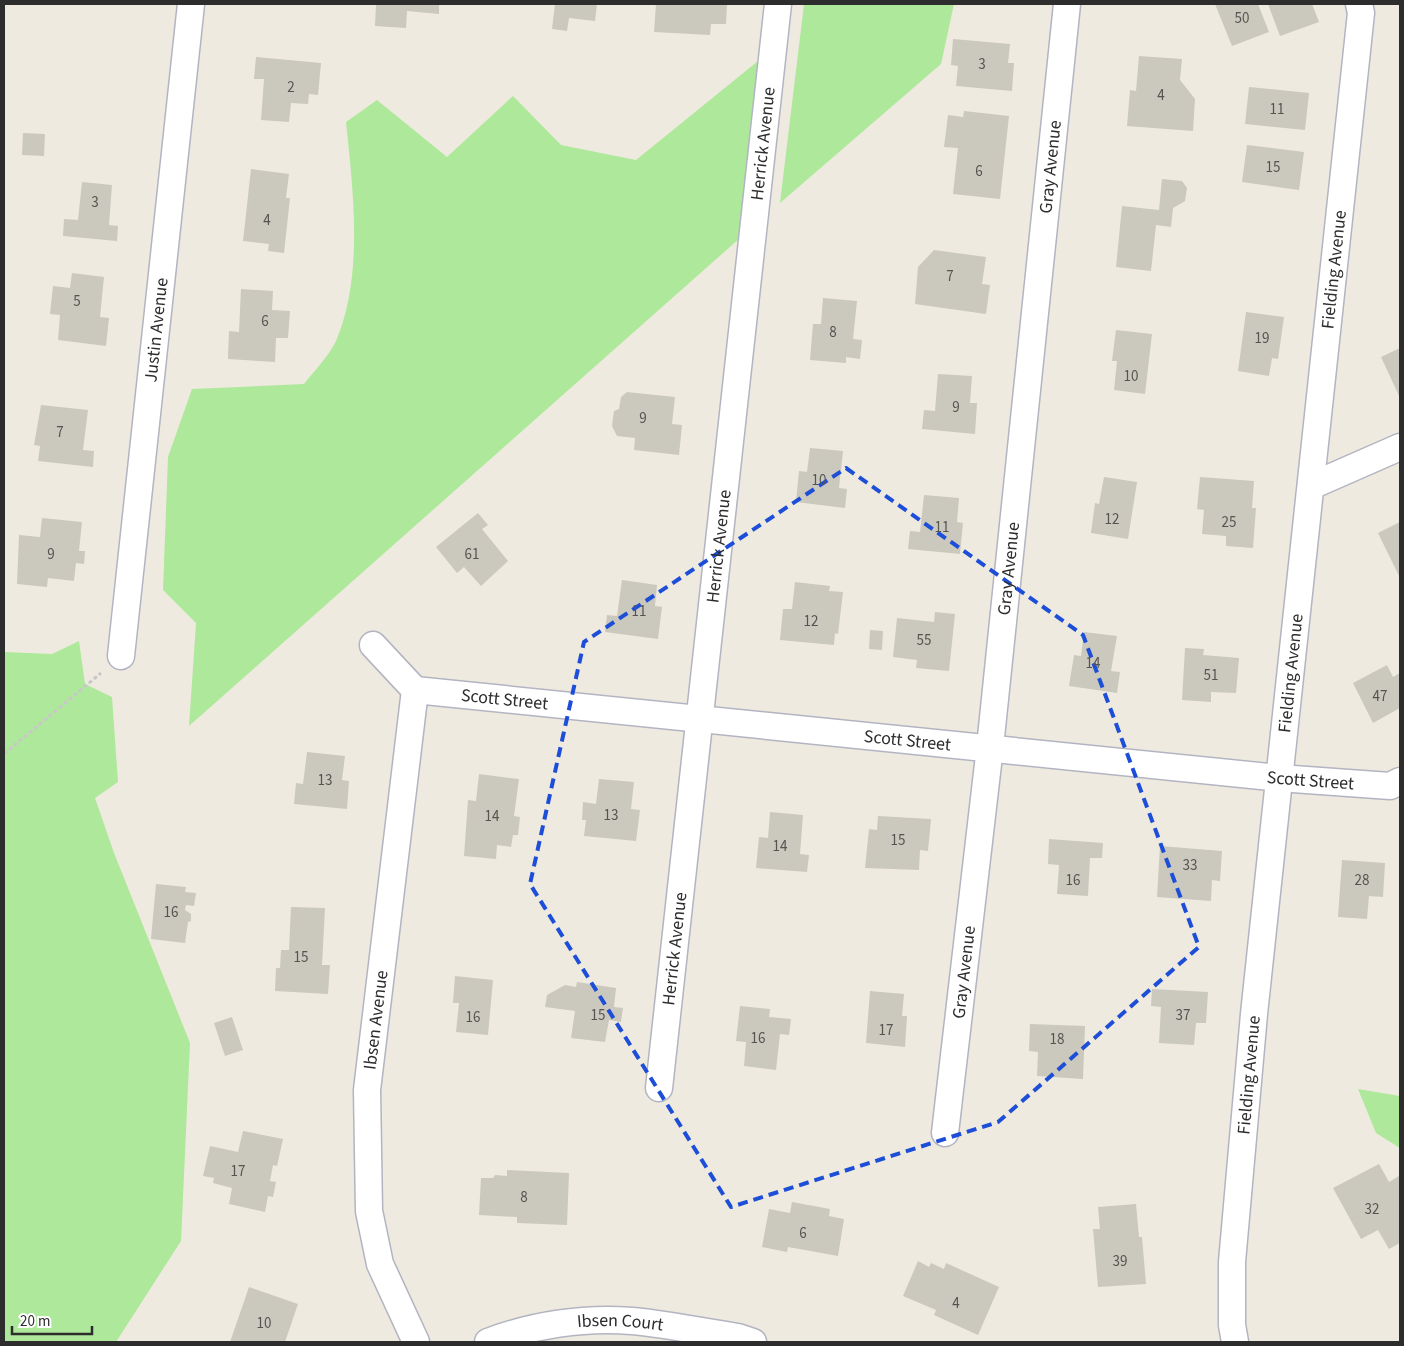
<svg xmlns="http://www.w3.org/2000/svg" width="1404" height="1346" font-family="'Source Sans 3',sans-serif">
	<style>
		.green { fill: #aee89a }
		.building { fill: #cbc8be }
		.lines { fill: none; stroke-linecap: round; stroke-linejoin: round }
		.street-casing { stroke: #b3b4c1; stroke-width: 29 }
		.path { stroke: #c8c8c8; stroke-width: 3; stroke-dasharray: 4 2.5; stroke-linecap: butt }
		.street { stroke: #fff; stroke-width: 26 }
		.marked { fill: none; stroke: #1d4ed8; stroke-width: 4; stroke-dasharray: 10 6; stroke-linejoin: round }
		.labels { text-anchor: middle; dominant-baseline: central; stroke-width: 4.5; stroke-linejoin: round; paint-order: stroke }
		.number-label { font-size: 15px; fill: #545451 }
		.street-label { font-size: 18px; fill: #2d2d2d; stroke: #fff }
	</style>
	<rect width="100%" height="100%" fill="#efeae0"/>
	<g class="green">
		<polygon points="804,4 954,4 941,64 780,203"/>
		<path d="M758,61L740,238L189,726L196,623L163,590L168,457L192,389L304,384C314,371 329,356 336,341C364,276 353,190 346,122L377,100L447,157L513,96L561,145L636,160Z"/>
		<polygon points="79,641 85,684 112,697 118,782 95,798 114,853 190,1043 181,1241 116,1342 4,1342 4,652 52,654"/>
		<polygon points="1358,1089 1400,1096 1400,1148 1376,1133"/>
	</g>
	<g class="building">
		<polygon points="376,4 439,4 439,14 407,11 406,28 375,26"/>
		<polygon points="555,4 597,4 595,21 569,18 567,31 552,29"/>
		<polygon points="656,4 727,4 726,24 711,24 710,35 654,32"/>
		<polygon points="1215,4 1258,4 1269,32 1232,46"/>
		<polygon points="1268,4 1312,4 1319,22 1280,36"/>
		<polygon points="953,39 1010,44 1008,63 1014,63 1012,91 956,86 958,66 951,65"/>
		<polygon points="1139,56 1182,59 1180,80 1195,99 1193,131 1127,126 1130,90 1136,91"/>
		<polygon points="256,57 321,63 318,95 309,94 308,104 291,103 289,122 261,120 264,79 254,79"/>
		<polygon points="1249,87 1309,93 1305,130 1245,124"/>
		<polygon points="964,111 1009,116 1000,199 953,194 958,148 944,147 948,115 963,117"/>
		<polygon points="23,133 45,134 44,156 22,155"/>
		<polygon points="1247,145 1304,152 1299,190 1242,182"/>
		<polygon points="251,169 289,174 286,198 290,198 284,253 268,251 269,244 243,241"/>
		<polygon points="1162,179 1182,181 1187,188 1185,201 1173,208 1171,227 1156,225 1151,271 1116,267 1122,206 1159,210"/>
		<polygon points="82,182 112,185 109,225 118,226 117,241 63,236 64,219 78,220"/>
		<polygon points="934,250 986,257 982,284 990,285 986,314 915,304 918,267"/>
		<polygon points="72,273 104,277 100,317 109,318 106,346 58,340 60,315 50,314 53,286 70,288"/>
		<polygon points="241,289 273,291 272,310 290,311 288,338 276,338 275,362 228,359 229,331 239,332"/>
		<polygon points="823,298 857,301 853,339 862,340 860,359 846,357 846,363 810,360 813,324 821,324"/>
		<polygon points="1246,312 1284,317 1278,359 1272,358 1269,376 1238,371"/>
		<polygon points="1116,330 1152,334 1145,394 1114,390 1117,361 1112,361"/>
		<polygon points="1400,348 1400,398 1381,357"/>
		<polygon points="938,374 972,376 970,403 977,403 975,434 922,429 924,410 935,411"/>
		<polygon points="627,392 675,397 672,424 682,425 679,455 634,450 635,438 617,436 612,426 614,411 619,409 621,397"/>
		<polygon points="41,405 88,410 83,450 94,451 93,467 38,461 40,446 34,445"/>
		<polygon points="810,448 843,451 839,488 847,489 845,508 796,502 799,471 807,472"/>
		<polygon points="1104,477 1137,482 1128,539 1091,533 1095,503 1099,504"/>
		<polygon points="1200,477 1254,481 1252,508 1256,508 1253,548 1226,546 1226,536 1202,534 1204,510 1197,509"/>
		<polygon points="924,495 959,498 957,522 963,523 960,554 908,549 910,531 920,532"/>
		<polygon points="478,513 488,525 482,529 508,561 481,586 464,567 457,573 436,547"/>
		<polygon points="42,518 82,522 79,551 85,551 84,564 76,563 74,581 48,578 47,587 17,584 19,535 40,537"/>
		<polygon points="1400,522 1400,578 1378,533"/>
		<polygon points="622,580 657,585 655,606 662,607 658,639 605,632 607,615 617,616"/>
		<polygon points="795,582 830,586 829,591 843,592 838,634 835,633 834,645 780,640 783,609 792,609"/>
		<polygon points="935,612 955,614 949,671 916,668 917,660 893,657 897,618 934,622"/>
		<polygon points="870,630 883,631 882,650 869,649"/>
		<polygon points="1084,632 1117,636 1111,671 1120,672 1117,693 1069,686 1074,655 1081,656"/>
		<polygon points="1185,648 1204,649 1203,655 1239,658 1236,693 1211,692 1211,702 1182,700"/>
		<polygon points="1387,665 1393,677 1400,673 1400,708 1373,723 1353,683"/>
		<polygon points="307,752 345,756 342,780 349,781 347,809 294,804 296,783 303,784"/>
		<polygon points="479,774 519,779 514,816 520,817 518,835 513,835 511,847 497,845 496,859 464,856 468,800 476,801"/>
		<polygon points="599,779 634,782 631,809 640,810 636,841 584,836 586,820 582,820 583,802 596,804"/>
		<polygon points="770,812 803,815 800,854 809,855 807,872 756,868 759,837 768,838"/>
		<polygon points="878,816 931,819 928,851 920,850 919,870 865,868 869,829 877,830"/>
		<polygon points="1049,839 1103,843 1102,858 1090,858 1088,896 1057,894 1059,865 1048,864"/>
		<polygon points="1160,846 1222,851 1220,881 1212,880 1211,901 1157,897"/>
		<polygon points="1342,860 1385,863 1383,897 1369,896 1367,919 1338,917"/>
		<polygon points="156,884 186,887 185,892 196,893 194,906 186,905 185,910 191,914 191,921 188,922 185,943 151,939"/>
		<polygon points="291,907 325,908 322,965 330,965 328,994 275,991 276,968 280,968 281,950 289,950"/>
		<polygon points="455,976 493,980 488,1035 456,1032 459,1003 453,1003"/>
		<polygon points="577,982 616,988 614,1007 623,1008 621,1022 609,1020 605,1042 571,1038 575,1011 545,1007 547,995 565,985 576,987"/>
		<polygon points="1152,989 1208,992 1206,1023 1196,1023 1194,1045 1159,1043 1161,1007 1151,1006"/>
		<polygon points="870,991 904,994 902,1016 907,1016 905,1047 866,1043"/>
		<polygon points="740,1006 770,1009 769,1017 791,1019 789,1035 780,1034 776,1070 744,1066 746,1042 736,1041"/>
		<polygon points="232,1017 243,1050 225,1056 214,1023"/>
		<polygon points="1030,1024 1085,1026 1083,1079 1037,1076 1038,1052 1029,1051"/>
		<polygon points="243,1131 283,1139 277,1166 273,1165 270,1181 276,1182 273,1197 268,1196 265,1212 229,1204 232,1188 213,1183 214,1178 203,1176 210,1146 238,1152"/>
		<polygon points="1379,1164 1389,1182 1399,1176 1400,1178 1400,1243 1389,1249 1378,1230 1361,1239 1333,1188"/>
		<polygon points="507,1170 569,1173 567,1225 517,1223 517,1217 479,1215 481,1178 493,1178 495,1175 507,1176"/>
		<polygon points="792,1202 830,1209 829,1216 844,1219 838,1256 788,1247 787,1252 762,1247 769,1209 790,1213"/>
		<polygon points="1136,1204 1139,1237 1142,1237 1146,1284 1098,1287 1093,1229 1100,1229 1098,1207"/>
		<polygon points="918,1261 929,1267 931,1263 944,1269 946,1263 999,1287 978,1335 934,1315 936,1310 903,1296"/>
		<polygon points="249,1287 298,1304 285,1342 230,1342"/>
	</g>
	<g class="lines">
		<g class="street-casing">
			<g id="street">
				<polyline points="1311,486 1400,447"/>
				<polyline points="373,645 415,690"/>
				<path id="s1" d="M121,656L191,4"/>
				<path id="s2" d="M415,690L1279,778L1390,786L1400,781"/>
				<polyline points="415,690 367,1090 369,1211 380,1264 416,1342"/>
				<path id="s3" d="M659,1088L778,4"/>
				<path id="s4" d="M945,1133L990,747L1067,4"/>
				<path id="s5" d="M488,1342C532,1325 584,1317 632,1321C667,1324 703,1332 738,1337L753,1342"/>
				<path id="s6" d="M1235,1342L1232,1325V1262L1254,1014L1361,13L1359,4"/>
			</g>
		</g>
		<polyline class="path" points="4,754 101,673"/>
		<use href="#street" class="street"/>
	</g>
	<path class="marked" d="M846,468L1083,635L1199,947L998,1122L731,1207L530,884L584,642Z"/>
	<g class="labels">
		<g class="number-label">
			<text x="1242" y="18">50</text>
			<text x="982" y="64">3</text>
			<text x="291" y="87">2</text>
			<text x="1161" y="95">4</text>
			<text x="1277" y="109">11</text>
			<text x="1273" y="167">15</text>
			<text x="979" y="171">6</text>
			<text x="95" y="202">3</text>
			<text x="267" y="220">4</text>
			<text x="950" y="276">7</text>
			<text x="77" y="301">5</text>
			<text x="265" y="321">6</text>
			<text x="833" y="332">8</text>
			<text x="1262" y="338">19</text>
			<text x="1131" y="376">10</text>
			<text x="956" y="407">9</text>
			<text x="643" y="418">9</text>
			<text x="60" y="432">7</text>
			<text x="819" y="480">10</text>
			<text x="1112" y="519">12</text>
			<text x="1229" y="522">25</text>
			<text x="942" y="527">11</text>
			<text x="51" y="554">9</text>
			<text x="472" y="554">61</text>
			<text x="639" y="611">11</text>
			<text x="811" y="621">12</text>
			<text x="924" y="640">55</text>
			<text x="1093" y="663">14</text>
			<text x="1211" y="675">51</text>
			<text x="1380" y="696">47</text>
			<text x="325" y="780">13</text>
			<text x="611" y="815">13</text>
			<text x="492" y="816">14</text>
			<text x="898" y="840">15</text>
			<text x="780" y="846">14</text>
			<text x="1190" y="865">33</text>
			<text x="1073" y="880">16</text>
			<text x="1362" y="880">28</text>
			<text x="171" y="912">16</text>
			<text x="301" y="957">15</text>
			<text x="598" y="1015">15</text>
			<text x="1183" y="1015">37</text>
			<text x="473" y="1017">16</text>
			<text x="886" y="1030">17</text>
			<text x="758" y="1038">16</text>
			<text x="1057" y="1039">18</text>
			<text x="238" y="1171">17</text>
			<text x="524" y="1197">8</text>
			<text x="1372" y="1209">32</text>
			<text x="803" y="1233">6</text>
			<text x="1120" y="1261">39</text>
			<text x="956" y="1303">4</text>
			<text x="264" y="1323">10</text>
		</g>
		<g class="street-label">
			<text stroke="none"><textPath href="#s3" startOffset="950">Herrick Avenue</textPath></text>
			<text stroke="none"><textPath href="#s4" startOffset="972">Gray Avenue</textPath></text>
			<text stroke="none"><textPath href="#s6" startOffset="1078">Fielding Avenue</textPath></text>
			<text stroke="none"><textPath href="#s1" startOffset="328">Justin Avenue</textPath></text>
			<text stroke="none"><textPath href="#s3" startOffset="545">Herrick Avenue</textPath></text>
			<text stroke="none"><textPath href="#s4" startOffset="568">Gray Avenue</textPath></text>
			<text stroke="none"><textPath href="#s6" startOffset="672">Fielding Avenue</textPath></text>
			<text stroke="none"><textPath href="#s2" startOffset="90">Scott Street</textPath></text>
			<text stroke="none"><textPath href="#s2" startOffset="495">Scott Street</textPath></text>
			<text stroke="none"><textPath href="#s2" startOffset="900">Scott Street</textPath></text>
			<text stroke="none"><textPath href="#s3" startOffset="140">Herrick Avenue</textPath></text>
			<text stroke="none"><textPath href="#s4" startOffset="162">Gray Avenue</textPath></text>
			<text transform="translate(376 1020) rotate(-83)">Ibsen Avenue</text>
			<text stroke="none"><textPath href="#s6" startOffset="268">Fielding Avenue</textPath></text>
			<text stroke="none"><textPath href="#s5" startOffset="135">Ibsen Court</textPath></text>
		</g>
	</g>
	<rect width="1404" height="1346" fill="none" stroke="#2d2d2d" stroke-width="10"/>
	<path d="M12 1326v8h80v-8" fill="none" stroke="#2d2d2d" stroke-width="2.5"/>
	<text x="20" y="1326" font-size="15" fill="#2d2d2d" stroke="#ffffff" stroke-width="4" paint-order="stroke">20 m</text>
</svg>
